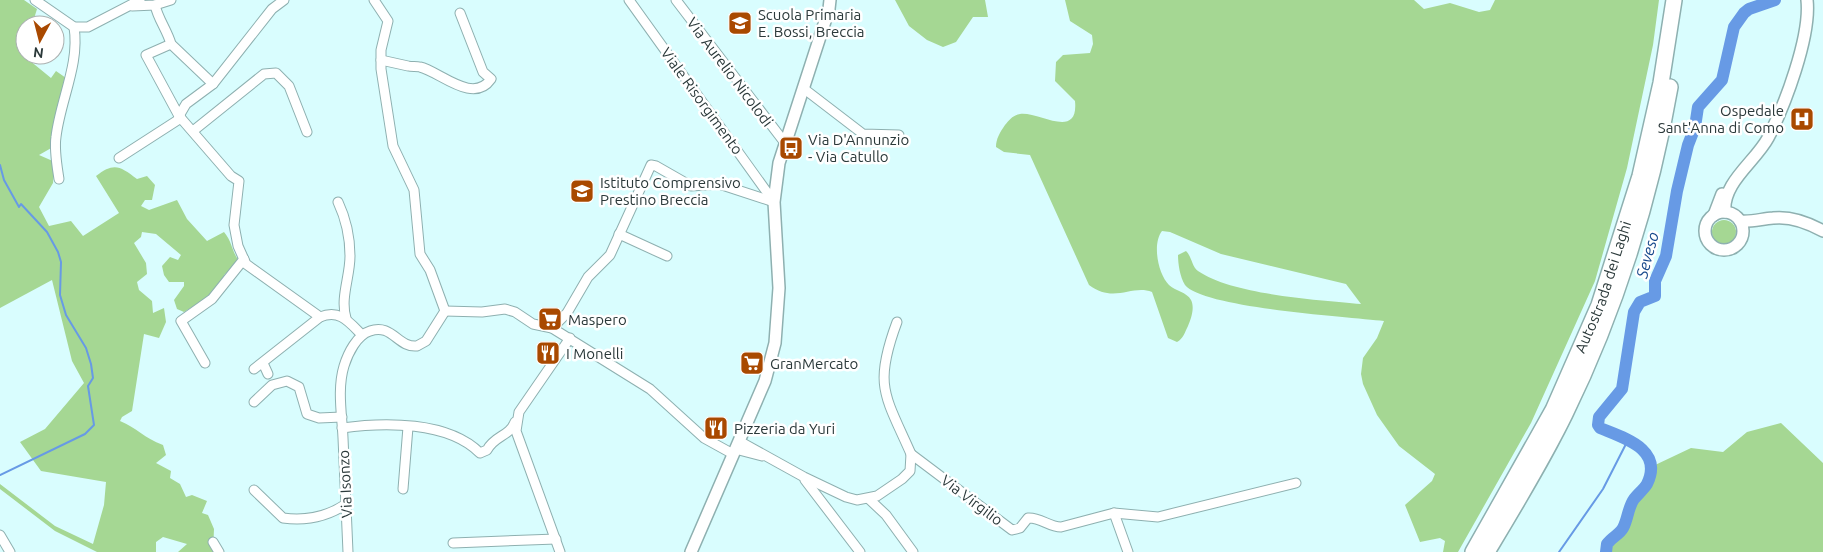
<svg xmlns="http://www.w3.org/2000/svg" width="1823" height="552" font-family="Ubuntu,sans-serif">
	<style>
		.green { fill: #a5d793 }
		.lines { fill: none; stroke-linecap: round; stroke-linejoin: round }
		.stream { stroke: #679ae5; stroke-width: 2 }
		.river { stroke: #679ae5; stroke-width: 12 }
		.street-casing { stroke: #8eb0b0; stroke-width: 11 }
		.secondary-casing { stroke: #8eb0b0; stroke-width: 14 }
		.highway-casing { stroke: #8eb0b0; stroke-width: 18 }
		.street { stroke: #fff; stroke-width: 9 }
		.secondary { stroke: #fff; stroke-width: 11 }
		.highway { stroke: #fff; stroke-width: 15 }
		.labels { text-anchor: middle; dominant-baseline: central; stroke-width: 5; stroke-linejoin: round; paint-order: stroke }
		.poi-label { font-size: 15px; fill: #2b393a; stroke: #fff; text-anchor: start }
		.street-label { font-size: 15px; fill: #2b393a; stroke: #fff }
		.water-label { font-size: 16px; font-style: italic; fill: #18498c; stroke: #fff }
	</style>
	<rect width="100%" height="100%" fill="#d9fdfe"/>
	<g class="green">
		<path d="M0,0H24L37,9L32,25H25V55H30L29,60L51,78L56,71L66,78L53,147L39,155L55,162L53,183L39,207L49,226L71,221L83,236L119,213L96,176C114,162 120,166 137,179L147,176L155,185L152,200H145L141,206L149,210L177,200L187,219L207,241L224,232C233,243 231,251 240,262L225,274L213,294L184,312L177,309L174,300L184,286V282H169L164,275L162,266L170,257L178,260L181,255L156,234L142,232L141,237L134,243L146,263L147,274L137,282L139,290L152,301L153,313L164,308L166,322L159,338L144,334L132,411L122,417L120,421C137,428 144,438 163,445L166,455L156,463L171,471L170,478L180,484L186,497L192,495L207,501L202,513L208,515L214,529L213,552H178L187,544L163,537L156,542V552H97L55,531L0,489V484L55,526L93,544L104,505L106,482L41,471L20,442L45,429L84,383L72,361L52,280L0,308Z"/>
		<polygon points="895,0 985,0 988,17 973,17 956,42 943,47 927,40 909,26"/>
		<path d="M1065,0H1414L1424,9L1450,3L1479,12L1490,10L1495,0H1659L1653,45L1627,168L1595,281L1531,423L1458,552H1443L1445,541L1440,538L1420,542L1405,505L1432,481L1435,474L1399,446L1377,415L1363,384L1361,374L1363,358L1377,338L1384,321C1350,317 1203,308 1185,285C1180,277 1178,264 1178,255L1186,251C1192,257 1192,267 1198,271C1233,295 1318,300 1361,304L1346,284L1221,254L1170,232L1162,231C1152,244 1158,274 1169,285C1175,291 1187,292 1191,300C1195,308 1191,319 1188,326C1185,332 1183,339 1177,342L1168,338L1152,292C1132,284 1114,304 1089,285L1030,155L1004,152L996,147C996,139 1000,132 1005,125C1009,120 1013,115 1020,114C1038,111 1079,141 1075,101L1055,81L1056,62L1063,55L1090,53L1093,44L1092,35L1070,21Z"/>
		<circle cx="1724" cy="232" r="12"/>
		<polygon points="1781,423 1823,463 1823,552 1609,552 1611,544 1651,479 1653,466 1691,448 1723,452 1747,432"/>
	</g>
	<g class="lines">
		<g class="stream">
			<polyline points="0,165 4,180 19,207 21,204 47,232 58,252 61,262 60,295 66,315 86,348 91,364 93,378 88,386 94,425 85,434 0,475"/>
			<polyline points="1559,552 1603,489 1628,440"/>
		</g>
		<path class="river" d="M1606,552L1607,544C1612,537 1619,535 1623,528C1628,519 1628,507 1634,499C1638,494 1644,489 1647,484C1664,449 1624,438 1600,428L1598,425L1599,417L1622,389L1634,312L1640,302L1655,296V281L1666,256L1677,191L1688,145L1695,127L1698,107L1722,80L1734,27L1744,13L1749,9L1775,0"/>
		<g class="street-casing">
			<g id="street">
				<polyline points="35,0 74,27 88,27 140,0"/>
				<polyline points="374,0 388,21 381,50 381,69 393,146 414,190 420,254 430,270 445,311"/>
				<polyline points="629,0 774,202"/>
				<polyline points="676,0 785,143"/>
				<path d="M155,5C158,19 167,30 171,44L213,84"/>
				<polyline points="132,6 155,5 171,0"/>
				<polyline points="171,44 146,55 179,116 231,176 239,181 234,225 238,246 246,264 320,317"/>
				<path d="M381,60C390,62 399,64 408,66C412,67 416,66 420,67C439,71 473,105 491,79L483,72L460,13"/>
				<polyline points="803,88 863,134 899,135"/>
				<polyline points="179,116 186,104 213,84 272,9 284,0"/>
				<polyline points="193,131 264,74 276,73 289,86 307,132"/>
				<polyline points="119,158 181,118"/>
				<path d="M59,179C57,166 54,150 56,137C60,101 80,64 74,27"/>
				<path d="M338,202C346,219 350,237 350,256C350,277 340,298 346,318"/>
				<polyline points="619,234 667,256"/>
				<polyline points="445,311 482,312 505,309 515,312 533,324 552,328 650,389 704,438 733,454"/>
				<path d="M897,322C873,386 885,395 911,454"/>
				<polyline points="552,328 567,313 588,277 610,255 651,165 656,166 691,186 719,184 774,202"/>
				<polyline points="205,363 181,321 212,299 244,259"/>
				<polyline points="263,363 268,374"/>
				<path d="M254,369L320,317C340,309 349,322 362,335"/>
				<polyline points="254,402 272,385 287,381 299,387 307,414 319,418 342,417"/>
				<path d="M342,428C384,422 448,421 480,453L487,450C495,435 509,437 515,422"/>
				<path d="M739,441L804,477L846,497L857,500L877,496L902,479L910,471L911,454L1012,530L1020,528L1028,518C1040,517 1049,527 1061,527L1114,513L1158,517L1296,483"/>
				<polyline points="735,449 762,456"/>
				<polyline points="805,480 860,552"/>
				<polyline points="403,489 408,427"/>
				<path d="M254,490L283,518C306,521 327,517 346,504"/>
				<polyline points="869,499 886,515 913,552"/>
				<polyline points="1114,513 1128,552"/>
				<polyline points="0,535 10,552"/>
				<polyline points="213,542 219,552"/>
				<polyline points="453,543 556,539"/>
				<path d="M348,552C346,514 345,476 343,438C342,415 337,389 344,366C348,353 357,335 370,331C392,323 398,348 417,346L426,341L445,311"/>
				<polyline points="560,552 516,431 519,412 570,338"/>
			</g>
		</g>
		<g class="secondary-casing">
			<g id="secondary">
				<circle cx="1724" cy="231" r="19"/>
				<path d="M1725,212C1722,183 1755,162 1768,138C1785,105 1811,36 1807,0"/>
				<polyline points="1714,215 1722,194"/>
				<path d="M1740,221C1752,222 1761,219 1773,218C1791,216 1807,222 1823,231"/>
				<polyline points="691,552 765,381 775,343 779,288 774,202 779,163 829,9 830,0"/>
			</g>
		</g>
		<g class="highway-casing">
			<g id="highway">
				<path id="s1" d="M1473,552L1553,410L1599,305L1640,176L1661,83L1674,0"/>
				<path d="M1487,552C1514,507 1542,461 1565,414C1615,312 1651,198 1670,87"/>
			</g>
		</g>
		<use href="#street" class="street"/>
		<use href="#secondary" class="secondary"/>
		<use href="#highway" class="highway"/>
	</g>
	<defs>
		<g id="school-square" transform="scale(1.25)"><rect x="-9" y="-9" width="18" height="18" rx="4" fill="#a94900" stroke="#fff"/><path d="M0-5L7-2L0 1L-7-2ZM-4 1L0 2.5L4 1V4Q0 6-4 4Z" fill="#fff"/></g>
		<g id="hospital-square" transform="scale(1.25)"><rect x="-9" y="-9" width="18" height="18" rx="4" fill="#a94900" stroke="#fff"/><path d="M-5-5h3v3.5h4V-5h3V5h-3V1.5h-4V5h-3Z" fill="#fff"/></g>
		<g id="bus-square" transform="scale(1.25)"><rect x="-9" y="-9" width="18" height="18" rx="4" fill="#a94900" stroke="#fff"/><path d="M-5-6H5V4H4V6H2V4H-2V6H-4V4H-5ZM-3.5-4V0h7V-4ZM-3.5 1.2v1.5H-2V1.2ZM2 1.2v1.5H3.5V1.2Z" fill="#fff"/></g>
		<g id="supermarket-square" transform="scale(1.25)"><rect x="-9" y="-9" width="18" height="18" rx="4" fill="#a94900" stroke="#fff"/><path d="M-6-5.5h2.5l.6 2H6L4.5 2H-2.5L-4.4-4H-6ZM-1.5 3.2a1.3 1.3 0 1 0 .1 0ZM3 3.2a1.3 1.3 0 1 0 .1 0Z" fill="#fff"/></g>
		<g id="restaurant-square" transform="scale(1.25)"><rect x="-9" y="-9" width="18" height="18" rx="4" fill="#a94900" stroke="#fff"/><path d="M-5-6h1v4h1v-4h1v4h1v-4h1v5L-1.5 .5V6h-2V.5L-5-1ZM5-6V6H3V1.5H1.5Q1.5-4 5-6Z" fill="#fff"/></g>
	</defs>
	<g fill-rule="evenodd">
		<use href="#school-square" x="740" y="23"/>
		<use href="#hospital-square" x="1802" y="119"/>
		<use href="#bus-square" x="791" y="148"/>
		<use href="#school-square" x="582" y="191"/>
		<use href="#supermarket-square" x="550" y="319"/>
		<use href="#restaurant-square" x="548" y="353"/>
		<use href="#supermarket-square" x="752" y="363"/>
		<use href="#restaurant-square" x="716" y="428"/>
	</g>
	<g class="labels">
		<g class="poi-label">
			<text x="758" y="14">Scuola Primaria<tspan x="758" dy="17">E. Bossi, Breccia</tspan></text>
			<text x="1784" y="110" text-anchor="end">Ospedale<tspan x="1784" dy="17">Sant'Anna di Como</tspan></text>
			<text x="808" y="139">Via D'Annunzio<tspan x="808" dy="17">- Via Catullo</tspan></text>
			<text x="600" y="182">Istituto Comprensivo<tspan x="600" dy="17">Prestino Breccia</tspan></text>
			<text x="568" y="319">Maspero</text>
			<text x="566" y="353">I Monelli</text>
			<text x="770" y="363">GranMercato</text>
			<text x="734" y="428">Pizzeria da Yuri</text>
		</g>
		<g class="street-label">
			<text transform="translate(730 72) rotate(53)">Via Aurelio Nicolodi</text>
			<text transform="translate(702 101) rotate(54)">Viale Risorgimento</text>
			<text stroke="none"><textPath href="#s1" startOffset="296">Autostrada dei Laghi</textPath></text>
			<text transform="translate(345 484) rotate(-93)">Via Isonzo</text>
			<text transform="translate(972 500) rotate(37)">Via Virgilio</text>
		</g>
		<g class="water-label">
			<text transform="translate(1647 255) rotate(-75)">Seveso</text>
		</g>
	</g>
	<g transform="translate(40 40) rotate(187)"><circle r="24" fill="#ffffff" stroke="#aab0b0"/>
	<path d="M0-4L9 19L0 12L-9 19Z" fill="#a94900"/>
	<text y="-8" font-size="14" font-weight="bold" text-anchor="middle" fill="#2b393a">N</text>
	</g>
</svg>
